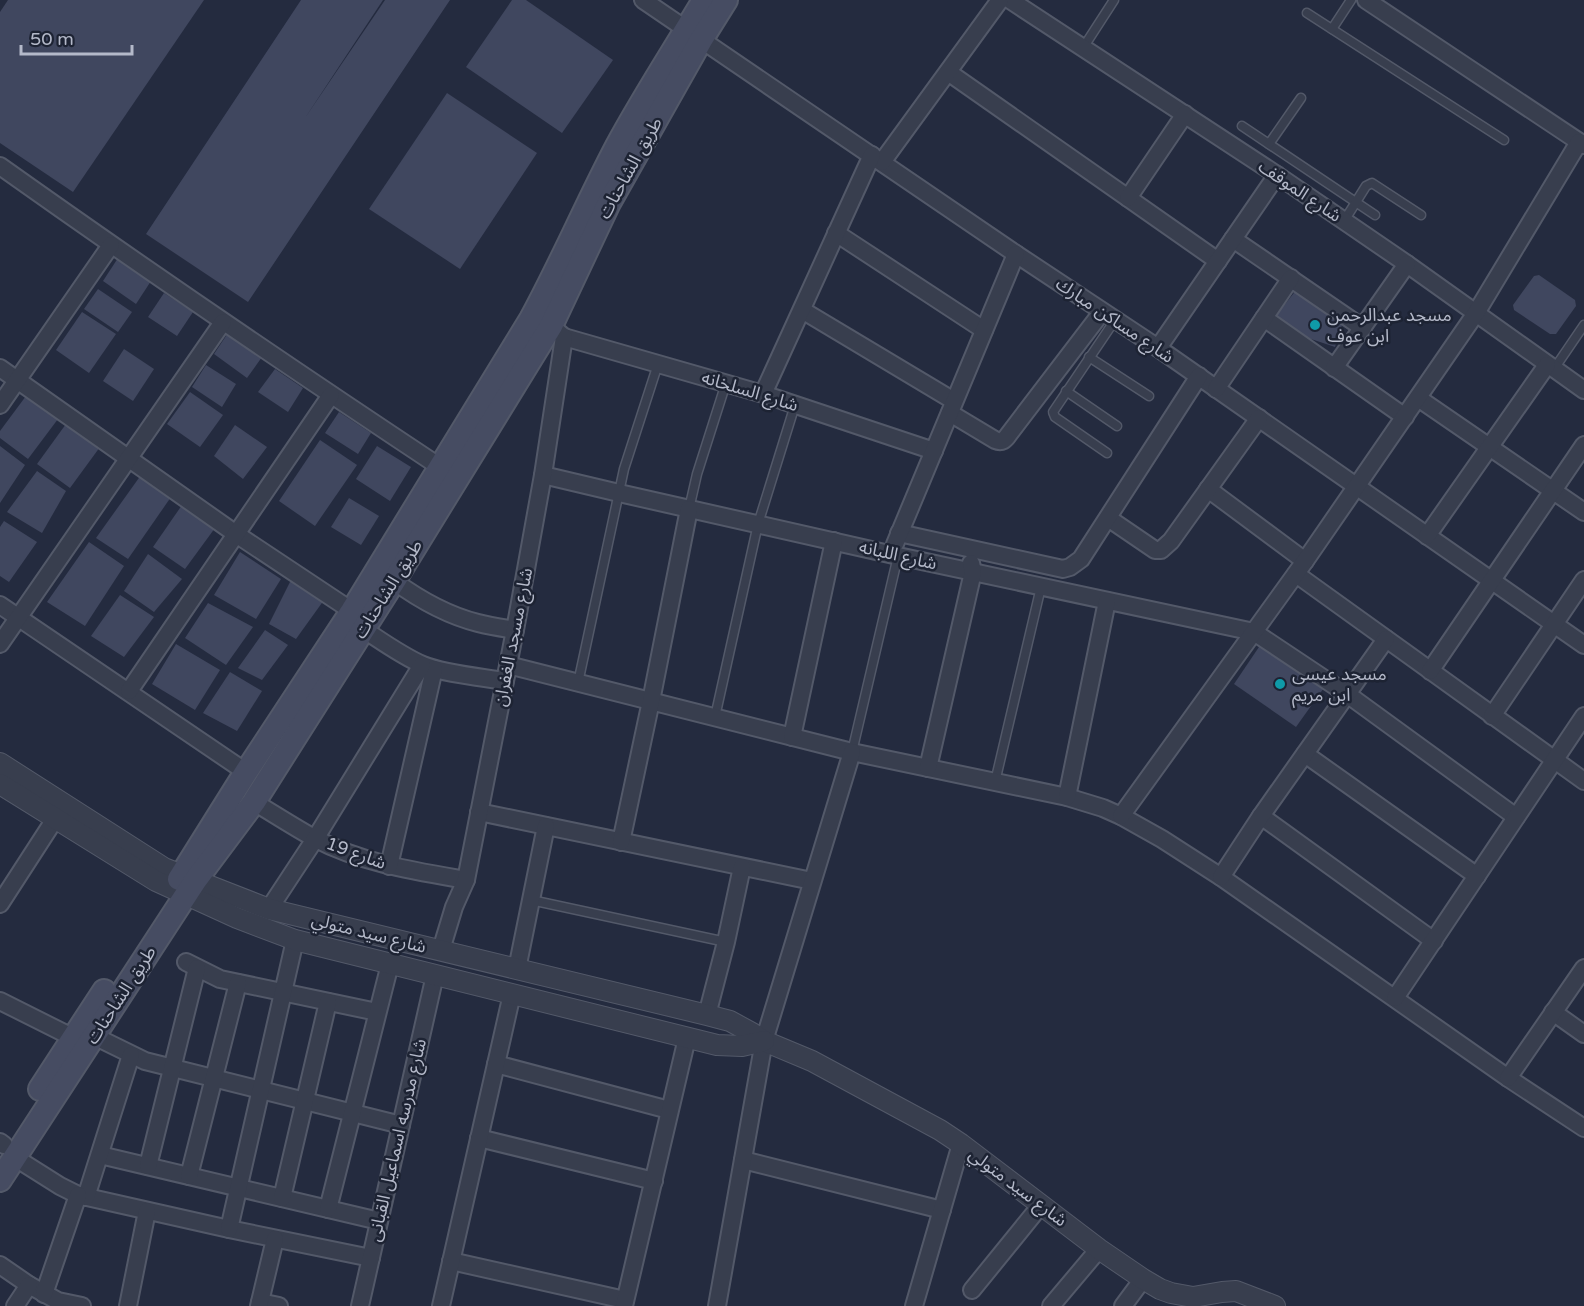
<svg xmlns="http://www.w3.org/2000/svg" width="1584" height="1306" font-family="'Varela Round','Noto Sans Arabic',sans-serif">
	<style>
		.building { fill: #40475f }
		.lines { fill: none; stroke-linecap: round; stroke-linejoin: round }
		.service-casing { stroke: #535969; stroke-width: 11 }
		.minor-casing { stroke: #535969; stroke-width: 20 }
		.tertiary-casing { stroke: #535969; stroke-width: 22 }
		.secondary-casing { stroke: #535969; stroke-width: 26 }
		.service { stroke: #383e4e; stroke-width: 8 }
		.minor { stroke: #383e4e; stroke-width: 16 }
		.tertiary { stroke: #383e4e; stroke-width: 20 }
		.secondary { stroke: #464c62; stroke-width: 22 }
		.culture-dot { fill: #0f9aa8; stroke: #1d2333; stroke-width: 2 }
		.labels { text-anchor: middle; dominant-baseline: central; stroke-width: 5; stroke-linejoin: round; paint-order: stroke }
		.street-label { font-size: 18px; fill: #b4b9c9; stroke: #1d2333 }
		.poi-label { font-size: 18px; fill: #b4b9c9; stroke: #1d2333; text-anchor: start }
	</style>
	<rect width="100%" height="100%" fill="#242b3f"/>
	<g class="building">
		<polygon points="8,0 204,0 73,192 0,143 0,12"/>
		<polygon points="301,0 383,0 305,118 385,0 450,0 248,302 146,234"/>
		<polygon points="512,0 526,0 613,60 562,133 466,67"/>
		<polygon points="447,93 537,153 460,269 369,209"/>
		<polygon points="118,258 151,281 136,304 103,281"/>
		<polygon points="1539,275 1575,300 1576,306 1556,334 1550,334 1514,310 1513,305 1534,276"/>
		<polygon points="98,289 132,312 118,332 84,309"/>
		<polygon points="1297,289 1346,312 1335,347 1299,335 1300,333 1275,317"/>
		<polygon points="164,293 193,312 177,336 148,317"/>
		<polygon points="82,312 116,334 89,373 56,350"/>
		<polygon points="228,333 262,357 247,378 214,354"/>
		<polygon points="124,349 154,369 133,401 103,381"/>
		<polygon points="206,365 236,384 222,407 192,387"/>
		<polygon points="275,369 303,388 288,412 258,392"/>
		<polygon points="190,392 223,415 200,447 167,424"/>
		<polygon points="26,396 58,419 28,459 0,438 0,431"/>
		<polygon points="339,412 371,433 358,454 325,433"/>
		<polygon points="66,424 100,447 70,488 37,464"/>
		<polygon points="235,425 267,447 243,479 214,456"/>
		<polygon points="320,440 357,465 315,526 279,501"/>
		<polygon points="0,446 25,465 0,503"/>
		<polygon points="377,446 411,467 390,501 356,479"/>
		<polygon points="37,471 66,491 42,533 7,512"/>
		<polygon points="141,475 171,497 128,559 96,538"/>
		<polygon points="349,498 379,516 361,545 331,527"/>
		<polygon points="182,505 215,528 185,569 153,547"/>
		<polygon points="4,521 37,542 9,582 0,576 0,527"/>
		<polygon points="89,542 124,566 85,626 47,602"/>
		<polygon points="240,552 281,579 256,619 214,595"/>
		<polygon points="148,554 182,579 154,612 124,591"/>
		<polygon points="291,580 324,600 296,639 269,624"/>
		<polygon points="120,595 154,617 124,657 91,636"/>
		<polygon points="208,603 253,627 226,665 185,638"/>
		<polygon points="265,630 288,645 262,680 238,668"/>
		<polygon points="1263,641 1326,685 1296,727 1234,684"/>
		<polygon points="176,644 220,670 195,710 152,684"/>
		<polygon points="230,672 262,691 237,731 203,713"/>
	</g>
	<g class="lines">
		<g class="service-casing">
			<g id="service">
				<polyline points="1307,13 1504,140"/>
				<polyline points="1332,29 1351,0"/>
				<polyline points="1083,48 1114,0"/>
				<polyline points="1242,126 1375,215"/>
				<polyline points="1269,144 1301,98"/>
				<polyline points="1344,221 1366,186 1372,183 1421,215"/>
				<polyline points="1089,357 1149,396"/>
				<polyline points="1554,369 1584,325"/>
				<polyline points="1066,391 1117,426"/>
				<polyline points="1107,453 1055,417 1053,412 1115,320"/>
				<polyline points="689,509 697,474 726,383"/>
				<polyline points="578,683 624,469 658,364"/>
				<polyline points="715,717 758,524 795,405"/>
				<polyline points="852,752 898,556"/>
				<polyline points="995,782 1041,587"/>
				<polyline points="531,900 726,942"/>
			</g>
		</g>
		<g class="minor-casing">
			<g id="minor">
				<polyline points="643,0 1016,254 1158,348 1584,645"/>
				<polyline points="1010,0 1277,175 1407,264 1584,390"/>
				<polyline points="1366,0 1584,145"/>
				<polyline points="948,72 1218,261"/>
				<polyline points="882,162 1000,0"/>
				<path d="M0,166C145,269 292,369 440,467"/>
				<polyline points="1128,198 1185,114"/>
				<polyline points="836,233 984,330"/>
				<polyline points="1233,239 1363,328"/>
				<polyline points="802,310 954,401"/>
				<polyline points="1264,318 1405,417"/>
				<polyline points="564,337 763,394 934,451"/>
				<polyline points="1158,348 1277,175"/>
				<polyline points="0,368 236,534 352,611"/>
				<polyline points="1334,368 1407,264"/>
				<polyline points="1216,389 1291,278"/>
				<polyline points="763,394 872,155"/>
				<polyline points="1418,398 1584,512"/>
				<polyline points="0,405 111,245"/>
				<path d="M950,413L995,440C1002,443 1005,440 1009,434L1102,312"/>
				<polyline points="543,475 619,493 898,556 1254,632 1347,694 1516,817"/>
				<polyline points="1208,489 1305,561"/>
				<polyline points="1108,518 1155,550 1161,550 1171,541 1259,418"/>
				<polyline points="899,533 1063,569 1070,567 1081,559 1199,376"/>
				<polyline points="1427,536 1547,365"/>
				<polyline points="895,544 1016,254"/>
				<polyline points="1296,574 1584,781"/>
				<path d="M394,581C420,600 446,615 478,623C490,626 503,628 515,630"/>
				<polyline points="0,605 246,772"/>
				<path d="M363,629C383,642 402,656 423,665C445,674 481,677 505,681"/>
				<polyline points="0,644 223,322"/>
				<polyline points="508,665 852,752 1067,797 1103,808 1121,816 1162,839 1221,877 1508,1078 1584,1128"/>
				<polyline points="1430,671 1584,445"/>
				<polyline points="129,691 331,395"/>
				<polyline points="1492,716 1584,580"/>
				<polyline points="792,737 834,541"/>
				<polyline points="1305,754 1477,876"/>
				<polyline points="928,768 973,572 971,563"/>
				<polyline points="1067,797 1107,601"/>
				<path d="M254,802C274,814 294,827 314,838C361,863 414,871 466,880"/>
				<polyline points="479,812 812,881"/>
				<polyline points="1121,816 1305,561 1476,313 1579,142"/>
				<polyline points="1261,816 1434,941"/>
				<polyline points="621,842 651,701 689,509"/>
				<polyline points="389,866 434,669"/>
				<polyline points="1221,877 1261,816 1386,639"/>
				<polyline points="0,904 55,819"/>
				<polyline points="269,909 315,839 422,665"/>
				<polyline points="441,950 454,907 466,880 515,630 543,475 564,337 551,326"/>
				<polyline points="186,962 220,979 377,1012"/>
				<polyline points="517,969 546,826"/>
				<polyline points="1395,998 1584,716"/>
				<polyline points="0,1001 82,1042"/>
				<polyline points="1553,1012 1584,1034"/>
				<polyline points="707,1015 726,942 742,867"/>
				<polyline points="94,1036 145,1061 401,1125"/>
				<polyline points="496,1064 669,1110"/>
				<polyline points="1508,1078 1584,968"/>
				<polyline points="479,1138 654,1181"/>
				<polyline points="0,1142 4,1145"/>
				<polyline points="100,1155 379,1221"/>
				<polyline points="14,1157 60,1186 78,1195 229,1229 371,1258"/>
				<polyline points="743,1160 942,1210"/>
				<polyline points="148,1166 197,968"/>
				<polyline points="189,1176 238,983"/>
				<polyline points="86,1197 131,1055"/>
				<polyline points="282,1198 328,1002"/>
				<polyline points="328,1209 390,964"/>
				<polyline points="229,1229 295,940"/>
				<polyline points="451,1261 625,1300"/>
				<polyline points="0,1265 29,1285 58,1301 82,1306"/>
				<polyline points="972,1290 1041,1205"/>
				<polyline points="44,1294 78,1195"/>
				<polyline points="260,1302 279,1306"/>
				<polyline points="15,1306 29,1285"/>
				<polyline points="128,1306 147,1211"/>
				<polyline points="259,1306 275,1239"/>
				<polyline points="360,1306 435,975"/>
				<polyline points="441,1306 512,994"/>
				<polyline points="624,1306 687,1038"/>
				<polyline points="717,1306 764,1041 852,752"/>
				<polyline points="914,1306 961,1144"/>
				<polyline points="1051,1306 1099,1249"/>
				<polyline points="1123,1306 1143,1279"/>
			</g>
		</g>
		<g class="tertiary-casing">
			<g id="tertiary">
				<polyline points="0,763 164,868 269,909 707,1015 730,1021 752,1033 764,1041 812,1061 940,1130 961,1144 1099,1249 1143,1279 1160,1289 1171,1293 1193,1297 1222,1292 1236,1291 1275,1306"/>
				<polyline points="0,784 156,881 237,918 295,940 717,1045 742,1046 764,1041"/>
			</g>
		</g>
		<g class="secondary-casing">
			<g id="secondary">
				<path d="M179,879L246,772L352,611L531,319C562,262 587,203 617,146C644,96 675,49 704,0"/>
				<polyline points="40,1089 104,991"/>
				<polyline points="0,1180 195,881 254,802 394,581 551,326 609,203 701,40 726,0"/>
			</g>
		</g>
		<use href="#service" class="service"/>
		<use href="#minor" class="minor"/>
		<use href="#tertiary" class="tertiary"/>
		<use href="#secondary" class="secondary"/>
	</g>
	<g class="culture-dot">
		<circle cx="1315" cy="325" r="6"/>
		<circle cx="1280" cy="684" r="6"/>
	</g>
	<g class="labels">
		<g class="street-label">
			<text transform="translate(630 168) rotate(-61)">طريق الشاحنات</text>
			<text transform="translate(1300 191) rotate(34)">شارع الموقف</text>
			<text transform="translate(1115 320) rotate(34)">شارع مساكن مبارك</text>
			<text transform="translate(750 391) rotate(17)">شارع السلخانه</text>
			<text transform="translate(898 555) rotate(13)">شارع اللبانه</text>
			<text transform="translate(388 589) rotate(-58)">طريق الشاحنات</text>
			<text transform="translate(513 637) rotate(-79)">شارع مسجد الغفران</text>
			<text transform="translate(356 853) rotate(20)">شارع 19</text>
			<text transform="translate(369 933) rotate(14)">شارع سيد متولي</text>
			<text transform="translate(121 995) rotate(-57)">طريق الشاحنات</text>
			<text transform="translate(397 1140) rotate(-77)">شارع مدرسه اسماعيل القبانى</text>
			<text transform="translate(1018 1187) rotate(37)">شارع سيد متولي</text>
		</g>
		<g class="poi-label">
			<text x="1327" y="315">مسجد عبدالرحمن<tspan x="1327" dy="21">ابن عوف</tspan></text>
			<text x="1292" y="674">مسجد عيسى<tspan x="1292" dy="21">ابن مريم</tspan></text>
		</g>
	</g>
	<path d="M21 45v9h111v-9" fill="none" stroke="#b4b9c9" stroke-width="3"/>
	<text x="30" y="45" font-size="18" fill="#b4b9c9" stroke="#1d2333" stroke-width="4.5" paint-order="stroke">50 m</text>
</svg>
